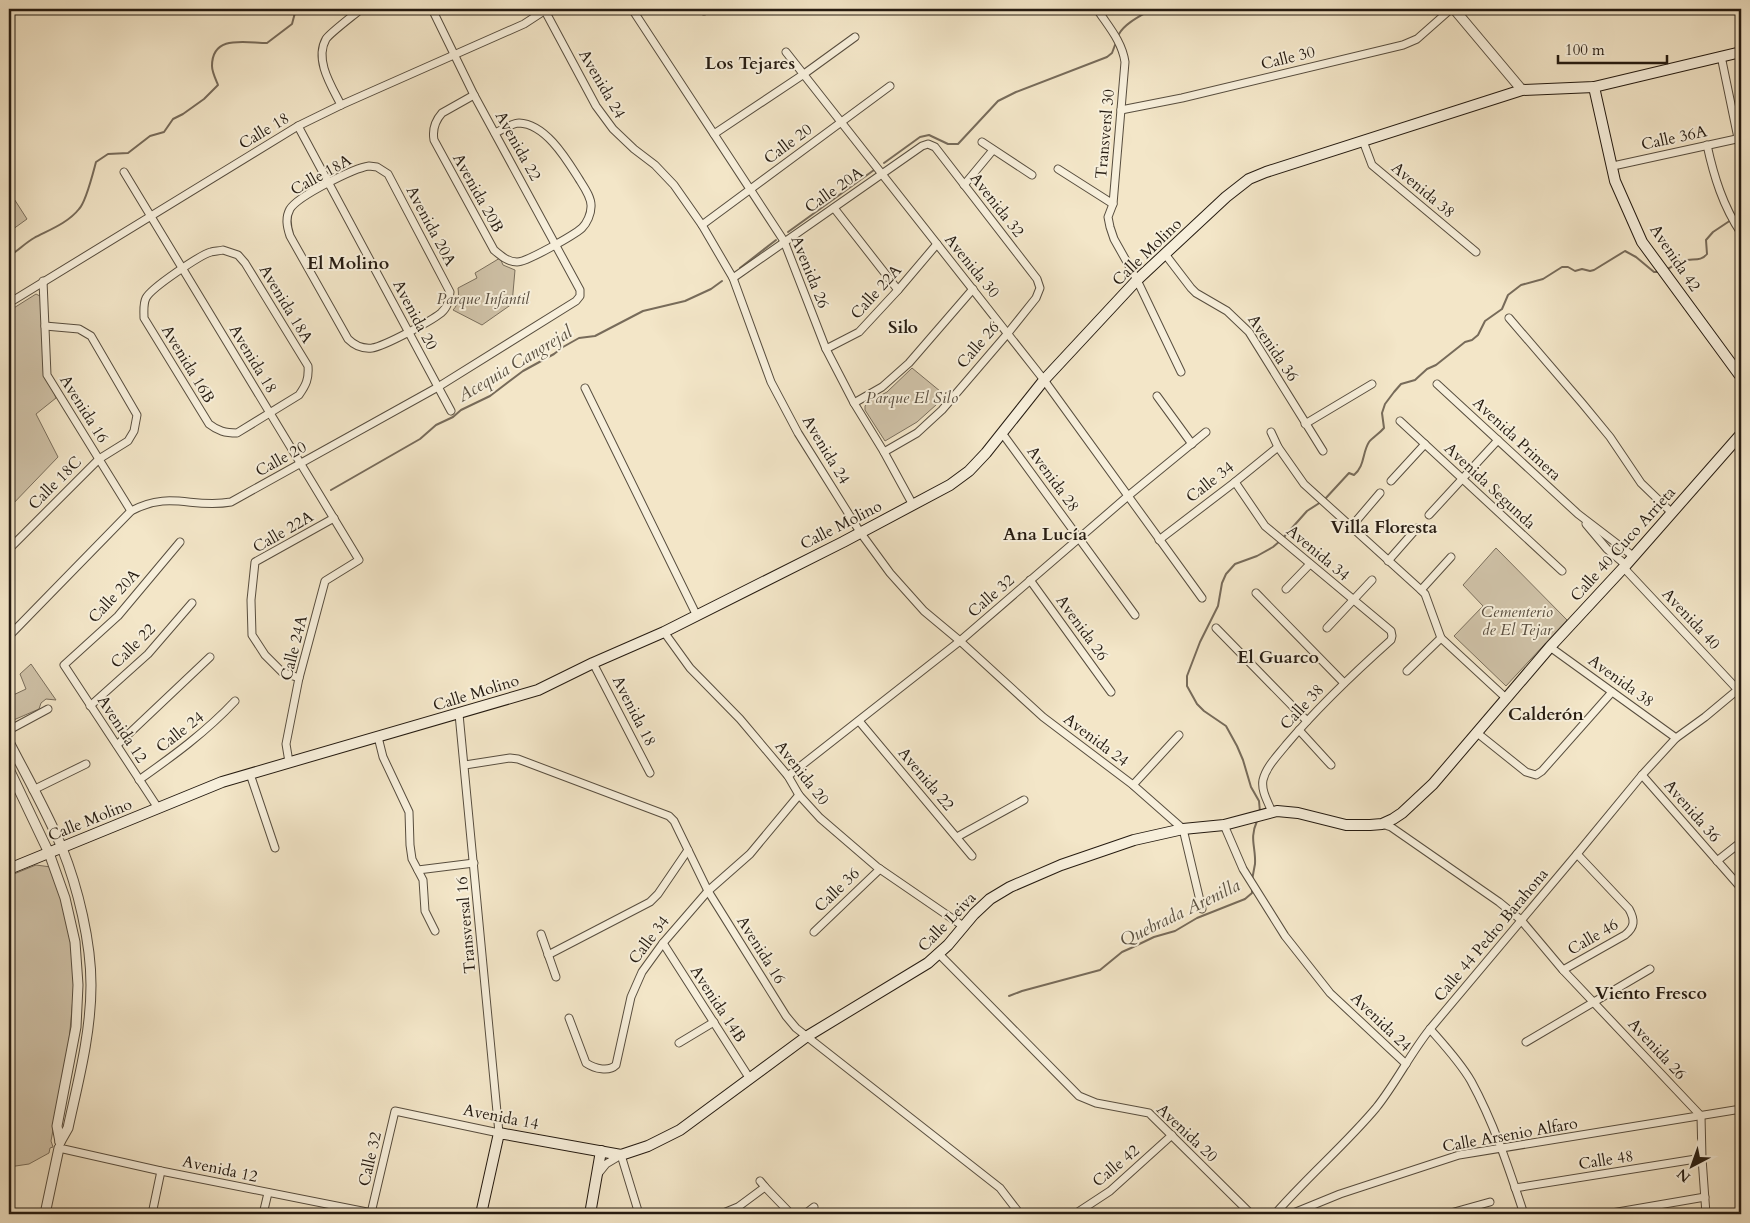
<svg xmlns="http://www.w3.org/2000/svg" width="1750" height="1223" font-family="Cardo,serif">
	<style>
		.green { fill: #d0c3a9; stroke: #7a6f5d }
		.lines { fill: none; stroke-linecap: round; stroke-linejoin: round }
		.stream { stroke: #776b5a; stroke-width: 2 }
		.minor-casing { stroke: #584e3f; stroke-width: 9 }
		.tertiary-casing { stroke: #584e3f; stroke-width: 11 }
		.secondary-casing { stroke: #251b11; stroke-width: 12 }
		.minor { stroke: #f7efdb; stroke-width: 7 }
		.tertiary { stroke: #f7efdb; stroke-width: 9 }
		.secondary { stroke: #f7efdb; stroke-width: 10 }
		.labels { text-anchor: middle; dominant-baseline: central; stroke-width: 4; stroke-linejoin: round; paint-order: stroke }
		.street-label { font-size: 16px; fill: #251b11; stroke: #f7efdb }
		.park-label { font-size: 16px; font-style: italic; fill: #584d3f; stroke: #f7efdb }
		.neighbourhood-label { font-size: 18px; font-weight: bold; fill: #251b11; stroke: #f7efdb }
		.water-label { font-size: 18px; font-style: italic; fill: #5b5141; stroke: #f7efdb }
	</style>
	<rect width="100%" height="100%" fill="#f3e6c8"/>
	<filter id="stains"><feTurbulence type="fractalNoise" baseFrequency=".004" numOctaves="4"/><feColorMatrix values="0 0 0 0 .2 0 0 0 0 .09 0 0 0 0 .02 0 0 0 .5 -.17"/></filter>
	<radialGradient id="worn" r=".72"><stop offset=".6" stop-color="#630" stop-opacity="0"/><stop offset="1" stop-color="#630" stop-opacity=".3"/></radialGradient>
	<g class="green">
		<polygon points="9,191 27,219 9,232"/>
		<path d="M500,258L503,265L515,270L512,304L482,325L453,310C459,304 459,296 458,288L477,278L475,273Z"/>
		<polygon points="36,294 42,297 47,375 56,398 36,414 58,457 9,508 9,311"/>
		<polygon points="912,368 946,396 917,422 885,441 865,410 865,406 868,402 887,392"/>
		<polygon points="1496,548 1567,620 1506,686 1454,636 1483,606 1463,585"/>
		<polygon points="31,664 56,700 46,699 41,703 39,709 9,722 9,697 26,689 20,674"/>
		<polygon points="36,865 51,867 59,889 70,936 74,987 69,1041 51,1141 53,1147 50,1148 49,1153 29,1164 9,1167 9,876"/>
	</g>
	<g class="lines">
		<g class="stream">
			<path d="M1119,34C1125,23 1142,15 1152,9"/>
			<polyline points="884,163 920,137 929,135 948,144 958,144 998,101 1016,92 1107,57 1112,53 1115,45"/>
			<polyline points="1735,218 1741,214"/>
			<polyline points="788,232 874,170"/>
			<path d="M9,256C18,251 25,243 34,238C49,230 68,223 79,209C86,202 93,173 96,162L108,154L128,153L150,136L164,132L173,119L183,114L204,99L218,85C216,80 212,72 212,66C212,34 246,43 267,43L292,24L296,9"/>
			<polyline points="740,268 776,240"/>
			<path d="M1667,269C1673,267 1677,262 1683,261C1692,258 1701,262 1707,254L1706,240L1713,232L1731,220"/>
			<polyline points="331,490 420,439 436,425 453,417 461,410 490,396 523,371 554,354 563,347 579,338 595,336 643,311 685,301 711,289 722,281"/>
			<path d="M1325,499L1349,473L1354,475C1365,466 1362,453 1369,442C1373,437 1379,434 1384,428L1382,413L1385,404L1394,392L1401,384L1415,380L1427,369L1436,365L1465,342L1472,340L1478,335L1485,321L1502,309L1508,295L1521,285L1543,279L1562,267H1568L1575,271L1582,269L1590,271L1594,270L1625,251L1636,257L1654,272H1658"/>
			<polyline points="1283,538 1307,511 1321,502"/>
			<polyline points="1260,812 1259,801 1251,787 1243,760 1237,746 1226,726 1204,711 1197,704 1187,686 1187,676 1200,642 1218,606 1222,583 1226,574 1235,564 1257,556 1273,547 1280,541"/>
			<path d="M1252,880C1253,875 1254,869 1255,864C1256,847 1249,839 1257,821"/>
			<polyline points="1009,996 1022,991 1100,970 1122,952 1131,948 1154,937 1175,931 1197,918 1245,899 1252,893 1252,887"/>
		</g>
		<g class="minor-casing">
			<g id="minor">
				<polyline points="544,9 596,106 613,129 634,149 655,165 674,185 702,225 733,278 771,382 798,433 860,532 890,573 924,611 960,641 1043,717 1133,785 1183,829 1202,909"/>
				<polyline points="632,9 784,241 826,349 854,403 884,452 913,505"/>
				<polyline points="702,9 704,11"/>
				<path d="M1097,9C1108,26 1122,41 1125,62L1113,204L1108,217L1110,227L1114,239L1137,280L1181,372"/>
				<polyline points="786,52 1044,380 1202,598"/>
				<polyline points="1721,56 1738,138"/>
				<path d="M474,95L442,113C435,121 432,129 434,140L494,250C501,256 508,262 517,262C527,262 574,235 582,228C587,223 591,214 591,207C592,198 584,187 579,179C567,160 546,124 519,123C512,123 502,130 495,133"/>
				<path d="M341,105C332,87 314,60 326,39C330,33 354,15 361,9"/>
				<polyline points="1121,110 1182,98 1403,45 1417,39 1451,9"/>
				<polyline points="298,126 451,411"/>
				<polyline points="714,134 804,74 855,37"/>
				<polyline points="1363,141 1372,165 1476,252"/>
				<polyline points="982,142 1032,175"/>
				<path d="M1707,145C1714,177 1723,206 1741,233"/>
				<path d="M369,166L377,167L388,174L450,292C449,300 448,307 441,313C431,321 385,346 372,348C363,349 354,345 348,339L290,236C287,227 285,218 290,209C298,196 354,168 369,166Z"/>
				<polyline points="1613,166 1741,138"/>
				<polyline points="1058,169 1113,204"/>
				<polyline points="124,172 359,560 325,581 299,678 286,744 289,762"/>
				<polyline points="964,185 993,150"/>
				<polyline points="834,208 898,290"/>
				<polyline points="702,225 890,86"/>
				<path d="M223,250L238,255L245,263L308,366C309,379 306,385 299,395L237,433C225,433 218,431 209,424L144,318C144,311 143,304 146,298C151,288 200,255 211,252C214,251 219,251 223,250Z"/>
				<polyline points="1165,254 1191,288 1196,293 1227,311 1249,332 1323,451"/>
				<polyline points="733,278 922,146 928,144 935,147 1037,279 1040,288 1036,298 1008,333 942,410 917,433 884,452"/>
				<polyline points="43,281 47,375 131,511"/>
				<polyline points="9,303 298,126 341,105 524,24 547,9"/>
				<polyline points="1509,318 1582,403 1610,437 1641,483 1672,513"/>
				<polyline points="826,349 859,332 898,290 937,244"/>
				<polyline points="1437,384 1578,514 1633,556"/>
				<polyline points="585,388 697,616"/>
				<polyline points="1157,396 1192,444"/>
				<polyline points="854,403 882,387 909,363 973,289"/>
				<polyline points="1400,421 1562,571"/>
				<polyline points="1305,424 1372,384"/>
				<polyline points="1271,432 1278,447 1304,484 1421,590 1425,594 1441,638 1507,699"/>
				<polyline points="1002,433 1135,615"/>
				<polyline points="1391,481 1425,444"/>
				<path d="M1235,482L1265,526L1391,631L1392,636L1391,640C1354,673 1318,707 1286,745C1278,755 1266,767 1263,780C1261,791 1268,802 1272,812"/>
				<polyline points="1429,515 1498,440"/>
				<polyline points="1586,524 1607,549 1626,565"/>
				<polyline points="1351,527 1380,493"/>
				<polyline points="1159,540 1235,482 1278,447"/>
				<polyline points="9,549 99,459 128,441 134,431 137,415 91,336 79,329 45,326"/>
				<polyline points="1388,561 1417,528"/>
				<polyline points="1623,567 1738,690"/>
				<polyline points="1030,580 1111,692"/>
				<polyline points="1286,589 1310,564"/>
				<polyline points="1421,590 1451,557"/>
				<polyline points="1256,593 1344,683"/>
				<polyline points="1216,628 1307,721"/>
				<polyline points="1327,628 1372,580"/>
				<polyline points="664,632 690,668 740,719 788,776 799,795 820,818 877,867 963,926"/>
				<path d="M9,636L131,511C170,490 192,509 231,502L438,387L576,301L580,296V290L474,95L432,9"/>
				<polyline points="1550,647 1676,738"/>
				<polyline points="593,663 650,773"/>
				<polyline points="1407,671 1441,638"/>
				<polyline points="299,678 282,672 265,655 252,635 251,600 255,562 334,518"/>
				<polyline points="90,706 148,654 192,603"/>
				<polyline points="859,721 972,856"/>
				<polyline points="9,730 48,709"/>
				<polyline points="1299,730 1331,765"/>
				<polyline points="1476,732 1526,772 1536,775 1542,771 1612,692"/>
				<polyline points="378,737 383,757 409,812 410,845 412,859 423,880 425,911 435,931"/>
				<polyline points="117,745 210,657"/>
				<polyline points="465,765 510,758 518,759 669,816 674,821 708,891 786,1016 796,1028 1000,1188 1020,1214"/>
				<polyline points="250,774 275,848"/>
				<polyline points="1642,775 1741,888"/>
				<polyline points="788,776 960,641 1128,496 1206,432"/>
				<path d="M139,780C173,756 206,732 235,701"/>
				<polyline points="1133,785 1179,735"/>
				<polyline points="33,790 86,764"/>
				<polyline points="158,808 64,665 118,616 180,542"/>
				<polyline points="1382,824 1391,827 1499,902 1521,920 1563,970 1701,1116 1702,1158 1706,1214"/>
				<polyline points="1224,825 1243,869 1285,936 1330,993 1406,1064"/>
				<polyline points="957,837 1024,800"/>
				<polyline points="1717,861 1741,842"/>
				<polyline points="418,870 474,863"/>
				<polyline points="814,932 880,869"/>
				<polyline points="541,934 556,977"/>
				<polyline points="663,943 750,1079"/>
				<polyline points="939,954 1079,1096 1096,1103 1149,1113 1251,1214"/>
				<polyline points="548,955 650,902 658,894 688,850"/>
				<path d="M1563,970L1625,935C1635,927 1635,920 1629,909L1577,854"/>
				<path d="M569,1018L586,1063C595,1069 609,1072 616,1065L631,997L642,972L663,943L708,891L750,854L799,795"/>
				<path d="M1430,1029C1444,1045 1460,1062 1471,1081C1494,1123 1509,1169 1524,1214"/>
				<polyline points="1526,1042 1650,969"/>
				<polyline points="679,1043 714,1022"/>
				<polyline points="60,1144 59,1148 161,1171 377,1214"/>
				<polyline points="598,1174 606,1164 621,1155 639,1214"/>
				<polyline points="760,1181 765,1187"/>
				<polyline points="1515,1188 1702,1158"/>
				<polyline points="371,1213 395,1111 499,1133 459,714"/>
				<polyline points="152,1214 161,1171"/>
				<polyline points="263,1214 268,1193"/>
				<polyline points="721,1214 738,1207 765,1187 791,1214"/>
				<polyline points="805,1214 814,1207"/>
				<polyline points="1075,1214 1110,1191 1172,1135"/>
				<path d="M1275,1214C1307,1177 1345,1145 1376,1108C1396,1083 1410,1054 1430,1029L1577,854L1642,775L1676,738L1705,717L1741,687"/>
				<polyline points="1291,1214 1340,1194 1459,1155 1741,1109"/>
				<polyline points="1447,1214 1490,1202"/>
				<polyline points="1606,1214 1705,1197"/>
			</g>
		</g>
		<g class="tertiary-casing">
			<g id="tertiary">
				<polyline points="1454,9 1522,90"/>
				<path d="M9,742C27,777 47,812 62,848C78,888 91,942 91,985C91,1034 78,1082 68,1128L60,1142"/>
				<polyline points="9,769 49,853 65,898 75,942 78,985 76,1027 57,1126 60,1142"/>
				<polyline points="45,1214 59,1148"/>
			</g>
		</g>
		<g class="secondary-casing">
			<g id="secondary">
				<polyline points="1594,87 1615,181 1642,242 1741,377"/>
				<polyline points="9,869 222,782 538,690 593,663 664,632 843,542 950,485 969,471 986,453 1044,380 1137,280 1226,197 1249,179 1266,172 1522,90 1594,87 1741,52"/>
				<polyline points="481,1214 499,1133 621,1155 648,1146 680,1130 806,1037 928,963 948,945 974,914 990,899 1010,887 1061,865 1134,840 1183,829 1224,825 1277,811 1298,813 1346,825 1370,825 1382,824 1393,819 1402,813 1433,784 1550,647 1626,565 1741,434"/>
				<polyline points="590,1214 601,1151"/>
			</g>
		</g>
		<use href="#minor" class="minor"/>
		<use href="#tertiary" class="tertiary"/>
		<use href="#secondary" class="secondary"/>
	</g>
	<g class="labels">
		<g class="street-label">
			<text transform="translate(1288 58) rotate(-14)">Calle 30</text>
			<text transform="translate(602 84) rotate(60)">Avenida 24</text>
			<text transform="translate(264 131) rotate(-31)">Calle 18</text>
			<text transform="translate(1105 134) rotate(-85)">Transversl 30</text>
			<text transform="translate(1674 138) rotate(-12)">Calle 36A</text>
			<text transform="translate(788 144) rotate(-37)">Calle 20</text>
			<text transform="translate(518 146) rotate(61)">Avenida 22</text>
			<text transform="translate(321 175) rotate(-29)">Calle 18A</text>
			<text transform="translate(834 190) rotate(-35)">Calle 20A</text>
			<text transform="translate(1423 190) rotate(40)">Avenida 38</text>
			<text transform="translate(478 193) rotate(61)">Avenida 20B</text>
			<text transform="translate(997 205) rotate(52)">Avenida 32</text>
			<text transform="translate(431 226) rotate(62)">Avenida 20A</text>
			<text transform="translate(1147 252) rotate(-44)">Calle Molino</text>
			<text transform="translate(1675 258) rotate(56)">Avenida 42</text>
			<text transform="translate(972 266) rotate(51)">Avenida 30</text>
			<text transform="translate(810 272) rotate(68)">Avenida 26</text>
			<text transform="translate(876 292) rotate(-48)">Calle 22A</text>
			<text transform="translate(286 304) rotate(59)">Avenida 18A</text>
			<text transform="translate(415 315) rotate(62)">Avenida 20</text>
			<text transform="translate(978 345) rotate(-49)">Calle 26</text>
			<text transform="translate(1273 348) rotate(56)">Avenida 36</text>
			<text transform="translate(253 359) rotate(59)">Avenida 18</text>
			<text transform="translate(188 364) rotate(59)">Avenida 16B</text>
			<text transform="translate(84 409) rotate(58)">Avenida 16</text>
			<text transform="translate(1517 439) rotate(43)">Avenida Primera</text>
			<text transform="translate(826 450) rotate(59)">Avenida 24</text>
			<text transform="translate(281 459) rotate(-29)">Calle 20</text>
			<text transform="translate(1053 479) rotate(54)">Avenida 28</text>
			<text transform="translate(1210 482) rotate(-38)">Calle 34</text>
			<text transform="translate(55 483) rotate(-45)">Calle 18C</text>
			<text transform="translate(1490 486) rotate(43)">Avenida Segunda</text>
			<text transform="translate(841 525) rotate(-27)">Calle Molino</text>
			<text transform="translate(283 532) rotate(-30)">Calle 22A</text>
			<text transform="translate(1623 544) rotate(-48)">Calle 40 Cuco Arrieta</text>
			<text transform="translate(1318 553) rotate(40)">Avenida 34</text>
			<text transform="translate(114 596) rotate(-47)">Calle 20A</text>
			<text transform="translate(991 596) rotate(-41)">Calle 32</text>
			<text transform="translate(1691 619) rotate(47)">Avenida 40</text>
			<text transform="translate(1082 628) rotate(54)">Avenida 26</text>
			<text transform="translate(133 646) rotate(-45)">Calle 22</text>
			<text transform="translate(294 648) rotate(-76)">Calle 24A</text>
			<text transform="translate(1621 681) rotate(36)">Avenida 38</text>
			<text transform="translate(476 693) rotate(-17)">Calle Molino</text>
			<text transform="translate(1302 707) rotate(-47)">Calle 38</text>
			<text transform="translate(634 711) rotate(63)">Avenida 18</text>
			<text transform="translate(122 729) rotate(57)">Avenida 12</text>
			<text transform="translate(180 732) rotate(-38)">Calle 24</text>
			<text transform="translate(1096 740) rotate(37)">Avenida 24</text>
			<text transform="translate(802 773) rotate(52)">Avenida 20</text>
			<text transform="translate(926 779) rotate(50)">Avenida 22</text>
			<text transform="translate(1692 811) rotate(49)">Avenida 36</text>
			<text transform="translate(90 820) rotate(-22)">Calle Molino</text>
			<text transform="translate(837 890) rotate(-44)">Calle 36</text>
			<text transform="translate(947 922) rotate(-46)">Calle Leiva</text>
			<text transform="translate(466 925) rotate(-95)">Transversal 16</text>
			<text transform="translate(1491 935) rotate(-50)">Calle 44 Pedro Barahona</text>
			<text transform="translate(1593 937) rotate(-30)">Calle 46</text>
			<text transform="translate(649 940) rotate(-53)">Calle 34</text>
			<text transform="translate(761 950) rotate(58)">Avenida 16</text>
			<text transform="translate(718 1004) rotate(57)">Avenida 14B</text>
			<text transform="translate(1381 1022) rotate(44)">Avenida 24</text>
			<text transform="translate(1657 1049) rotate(47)">Avenida 26</text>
			<text transform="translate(501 1117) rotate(11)">Avenida 14</text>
			<text transform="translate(1187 1133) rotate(43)">Avenida 20</text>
			<text transform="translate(1510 1135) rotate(-10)">Calle Arsenio Alfaro</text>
			<text transform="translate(370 1159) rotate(-77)">Calle 32</text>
			<text transform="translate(1606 1160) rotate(-9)">Calle 48</text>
			<text transform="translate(1116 1166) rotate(-40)">Calle 42</text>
			<text transform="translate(220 1169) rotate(12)">Avenida 12</text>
		</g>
		<g class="park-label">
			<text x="483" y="299">Parque Infantil</text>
			<text x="912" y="398">Parque El Silo</text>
			<text x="1517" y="612">Cementerio<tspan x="1517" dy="18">de El Tejar</tspan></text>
		</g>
		<g class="neighbourhood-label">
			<text x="750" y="63">Los Tejares</text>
			<text x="348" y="263">El Molino</text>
			<text x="903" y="327">Silo</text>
			<text x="1384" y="527">Villa Floresta</text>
			<text x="1045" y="534">Ana Lucía</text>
			<text x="1278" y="657">El Guarco</text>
			<text x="1546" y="714">Calderón</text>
			<text x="1651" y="993">Viento Fresco</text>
		</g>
		<g class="water-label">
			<text transform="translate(515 364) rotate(-31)">Acequia Cangrejal</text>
			<text transform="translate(1180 913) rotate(-26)">Quebrada Arenilla</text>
		</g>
	</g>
	<rect width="1750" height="1223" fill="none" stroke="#f3e6c8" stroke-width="30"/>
	<rect x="10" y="10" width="1730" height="1203" fill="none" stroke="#251b11" stroke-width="2.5"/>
	<rect x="15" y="15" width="1720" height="1193" fill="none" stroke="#251b11"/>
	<g transform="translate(1692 1166) rotate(221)" stroke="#f7efdb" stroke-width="4" paint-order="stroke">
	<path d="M0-4L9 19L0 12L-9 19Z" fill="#251b11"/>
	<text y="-8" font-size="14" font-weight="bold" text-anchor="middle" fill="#251b11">N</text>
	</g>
	<path d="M1558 55v8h109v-8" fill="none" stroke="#251b11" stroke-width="2.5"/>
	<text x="1565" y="55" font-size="15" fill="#251b11" stroke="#f7efdb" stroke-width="4" paint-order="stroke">100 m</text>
	<rect width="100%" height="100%" filter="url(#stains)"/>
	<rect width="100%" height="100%" fill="url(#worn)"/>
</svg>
